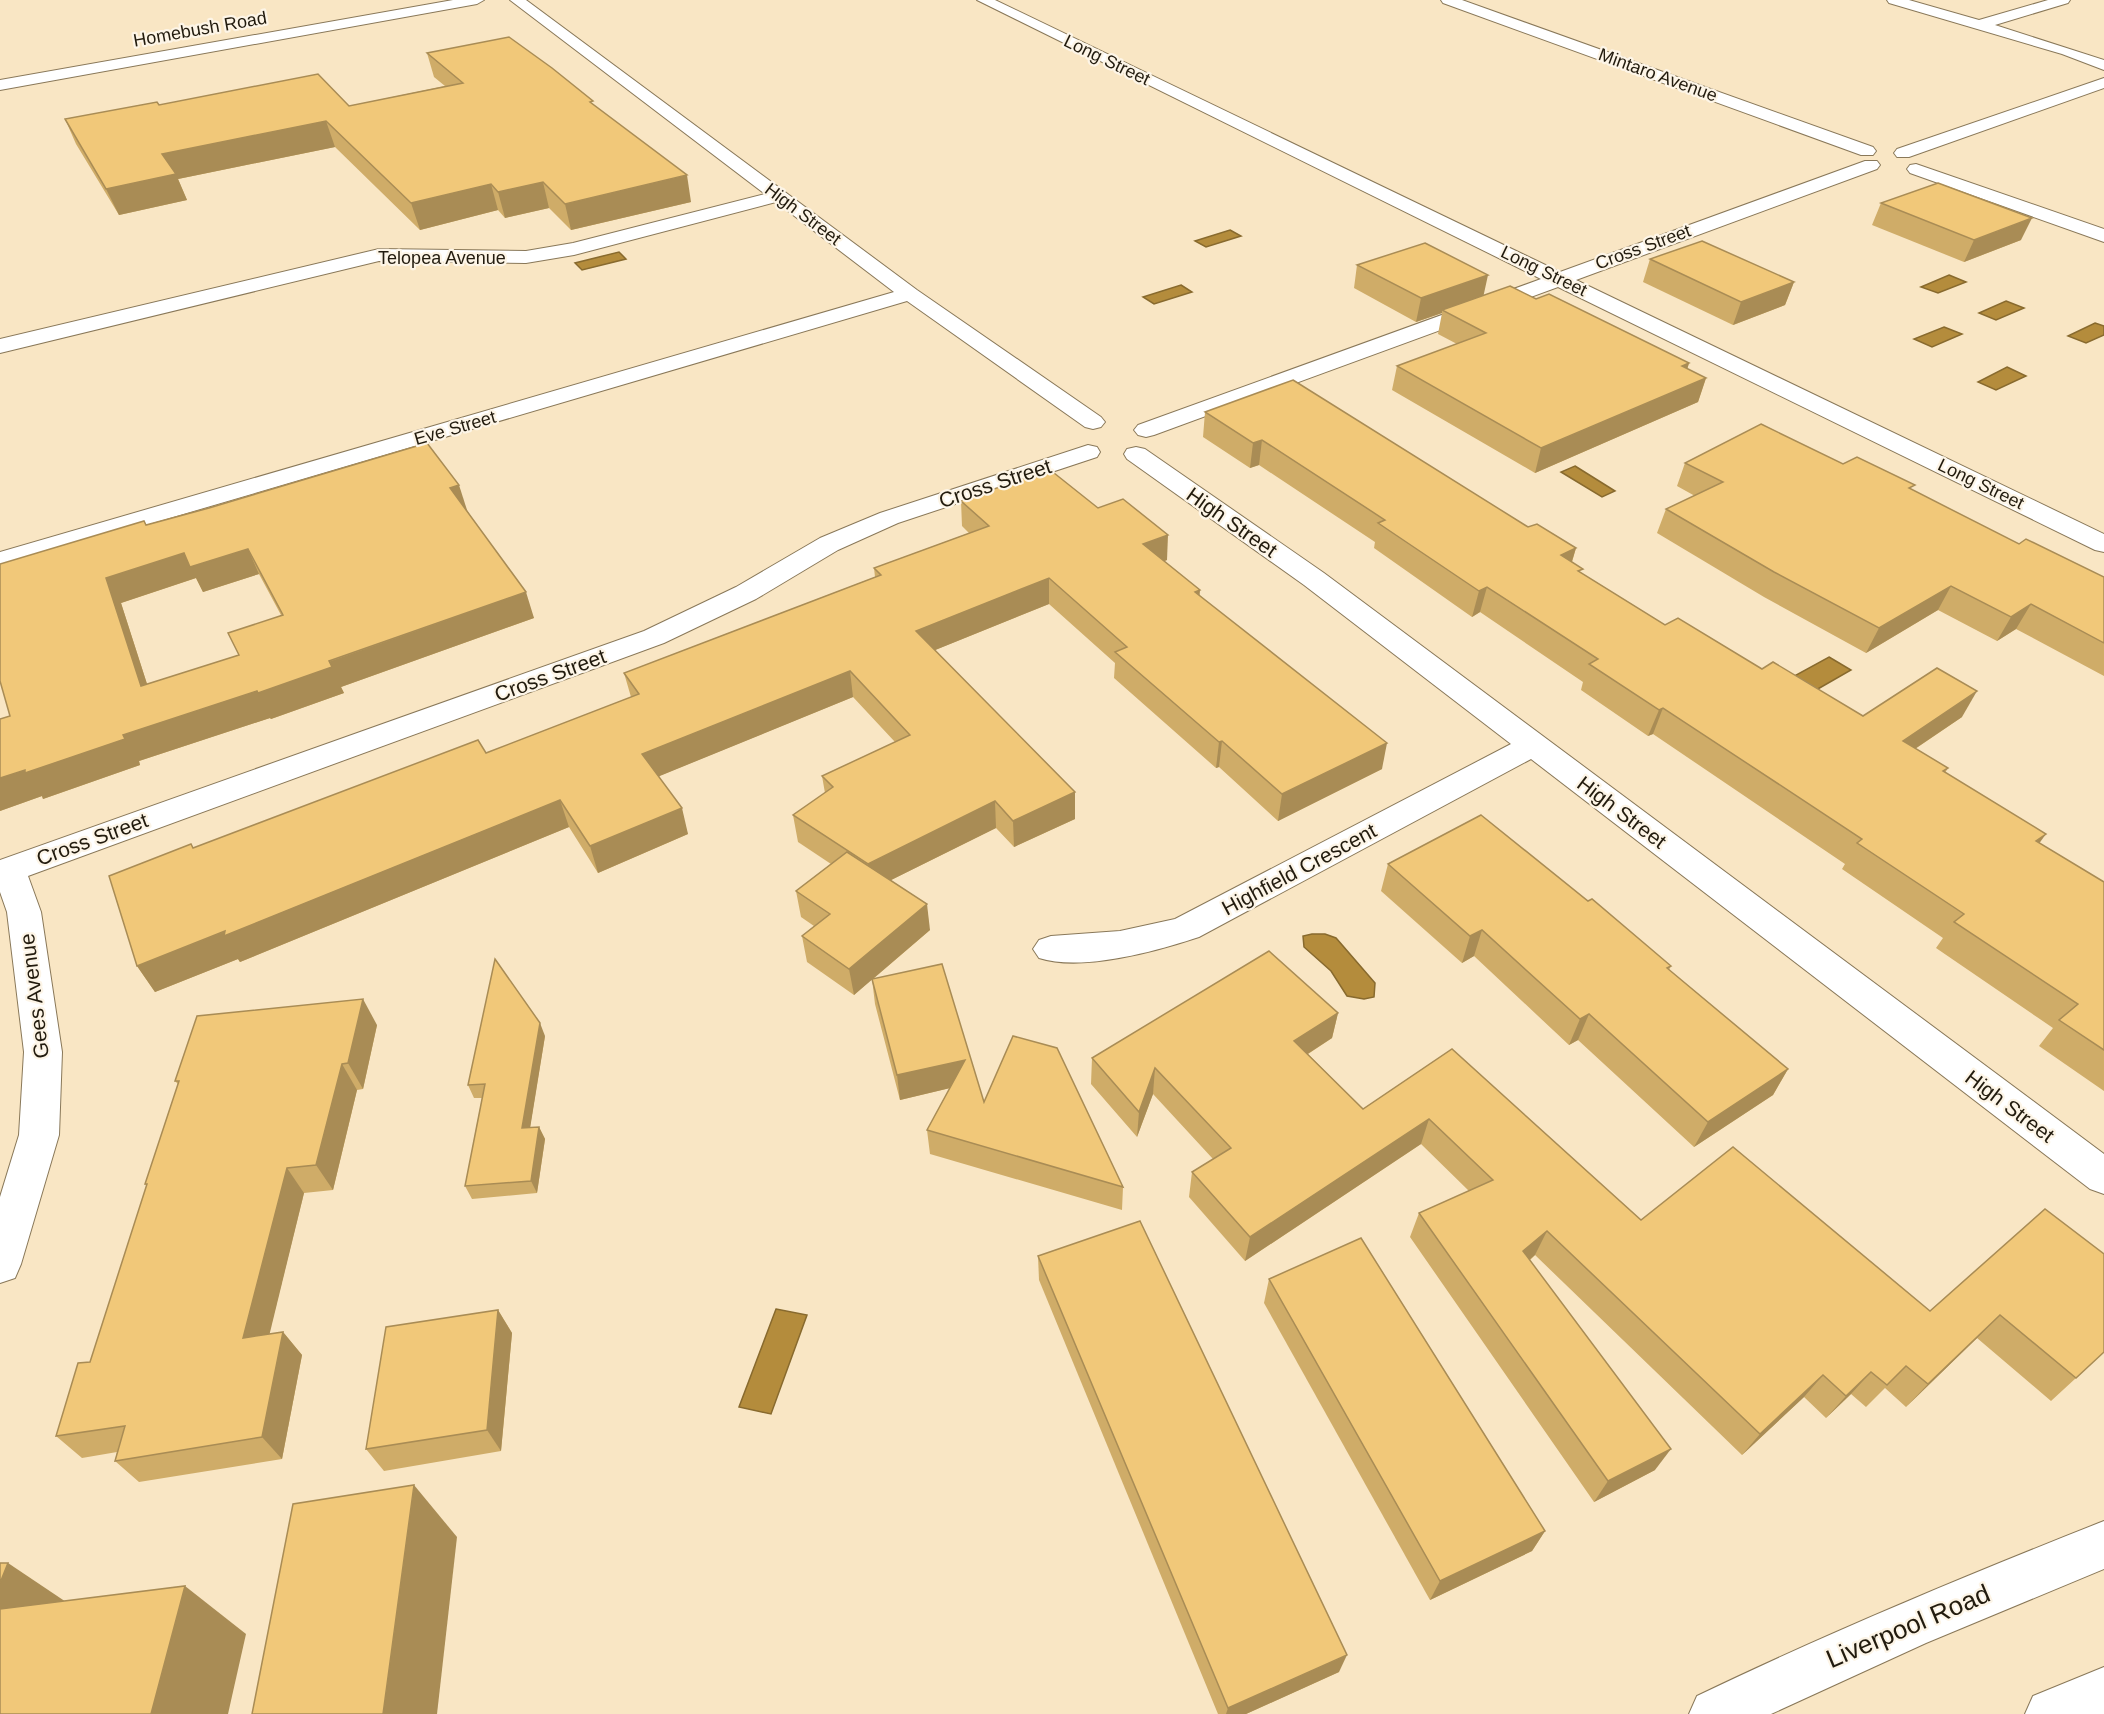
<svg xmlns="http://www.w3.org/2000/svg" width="2104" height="1714" font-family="Helvetica,sans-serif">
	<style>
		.water { fill: #b48c3c; stroke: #886a2e; stroke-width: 1.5 }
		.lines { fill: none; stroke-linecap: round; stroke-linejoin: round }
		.minor-casing { stroke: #897859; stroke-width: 2 }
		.secondary-casing { stroke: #897859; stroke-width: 2 }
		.trunk-casing { stroke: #897859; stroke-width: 2 }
		.minor { fill: #fff; fill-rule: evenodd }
		.secondary { fill: #fff; fill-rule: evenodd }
		.trunk { fill: #fff; fill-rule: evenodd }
		.wall { fill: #cfac68; fill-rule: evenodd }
		.shaded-wall { fill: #a98c55 }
		.building { fill: #f1c879; stroke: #a98c55; stroke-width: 1.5; fill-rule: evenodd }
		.labels { text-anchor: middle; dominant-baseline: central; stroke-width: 4.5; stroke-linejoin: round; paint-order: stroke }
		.far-street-label { font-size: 18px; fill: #221b0e; stroke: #fdf5e7 }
		.street-label { font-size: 21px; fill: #221b0e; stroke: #fdf5e7 }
		.near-street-label { font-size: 26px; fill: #221b0e; stroke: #fdf5e7 }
	</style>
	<rect width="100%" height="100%" fill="#f9e6c4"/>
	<g class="water">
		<polygon points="1230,230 1241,236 1206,247 1195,241"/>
		<polygon points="619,252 626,259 582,270 575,263"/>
		<polygon points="1949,275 1966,282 1938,293 1921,287"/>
		<polygon points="1181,285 1192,292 1154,304 1143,297"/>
		<polygon points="2006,301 2024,308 1996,320 1979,313"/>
		<polygon points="2095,323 2104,326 2104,335 2086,343 2068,336"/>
		<polygon points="1944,327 1962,334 1932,347 1914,339"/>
		<polygon points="2007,367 2026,376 1996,390 1978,382"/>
		<polygon points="1575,466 1615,491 1602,497 1561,472"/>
		<polygon points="1829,657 1851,670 1809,694 1787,680"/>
		<polygon points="1312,934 1325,934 1336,938 1375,983 1374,997 1364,999 1347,996 1331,971 1304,947 1303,936"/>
		<polygon points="776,1309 807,1315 771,1414 739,1407"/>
	</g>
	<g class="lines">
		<g class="minor-casing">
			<g id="minor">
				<polygon points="510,0 526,0 917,290 1101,417 1105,422 1101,427 1093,429 1085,427 907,301 0,568 0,552 894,292 776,202 574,255 526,263 379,261 0,353 0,339 379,249 526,251 573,243 765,194"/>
				<polygon points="977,0 995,0 1560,272 1865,161 1877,161 1880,165 1877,169 1576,280 2104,534 2104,552 2095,550 1558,287 1154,435 1146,437 1138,435 1134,430 1138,425 1541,279"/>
				<polygon points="1441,0 1462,0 1873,147 1876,151 1873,155 1861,155 1443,3"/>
				<polygon points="1887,0 1909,0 1979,20 2048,0 2070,0 2068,3 1995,25 2104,60 2104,70 2062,54 1889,3"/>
				<polygon points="2104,78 2104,88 1909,157 1897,157 1894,153 1897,149"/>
				<polygon points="1916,164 2104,229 2104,242 1910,173 1907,169 1910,165"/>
				<polygon points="1088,445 1097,447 1100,452 1097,457 898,523 838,550 756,599 664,643 28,876 41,912 62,1052 59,1135 21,1264 15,1278 0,1283 0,1197 19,1135 24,1052 7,912 0,892 0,860 644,631 736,587 820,538 880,513"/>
				<path d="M1136,447L1145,449L1324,573L2104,1154V1194L2090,1189L1531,759L1199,937C1157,951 1082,972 1039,958L1033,949L1039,940L1051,936L1120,931L1175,919L1511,744L1304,585L1127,459L1124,454L1127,449Z"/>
			</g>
		</g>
		<g class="secondary-casing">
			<polygon id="secondary" points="453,0 484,0 477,4 0,90 0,80"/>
		</g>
		<g class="trunk-casing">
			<g id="trunk">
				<path d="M2104,1521V1569L1926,1643L1771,1714H1689L1697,1696C1830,1632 1967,1575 2104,1521Z"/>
				<polygon points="2104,1667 2104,1714 2025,1714 2033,1696"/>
			</g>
		</g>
		<use href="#minor" class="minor"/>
		<use href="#secondary" class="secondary"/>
		<use href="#trunk" class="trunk"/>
	</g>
	<g class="wall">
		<polygon points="427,53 594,105 691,202 571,230 549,208 505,218 498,210 420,230 335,147 178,179 187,200 119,215 76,144 65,119 159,105 349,106 445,86 434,77"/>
		<polygon points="1881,203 2021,240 1964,262 1872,225"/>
		<polygon points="1650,259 1794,282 1785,305 1733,325 1643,282"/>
		<polygon points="1357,265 1483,296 1536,299 1689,363 1687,369 1706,378 1698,402 1535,473 1392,390 1397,366 1457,344 1438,334 1442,313 1416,322 1354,288"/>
		<polygon points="1205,412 1528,527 1576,548 1572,562 1581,573 1665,625 1762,669 1863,716 1962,717 1915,749 1948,768 1945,773 2039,843 2104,882 2104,1091 2039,1046 2053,1028 1936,948 1943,938 1842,869 1845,864 1653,734 1648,736 1581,690 1583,682 1480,612 1472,617 1374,548 1375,542 1259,465 1250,468 1203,437"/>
		<polygon points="1685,463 1843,464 1912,490 2019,544 2104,577 2104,676 2016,629 1997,641 1938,610 1866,653 1764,597 1657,533 1666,509 1695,496 1677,486"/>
		<polygon points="961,501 1098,508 1167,560 1164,561 1382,769 1278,821 1219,767 1216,768 1114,678 1115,663 1049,604 935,650 1075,792 1075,819 1014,847 996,828 891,880 930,930 873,979 984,1102 1123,1187 1122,1210 930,1154 927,1130 950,1088 900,1100 875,1004 872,979 854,995 807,962 802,936 814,926 801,917 796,891 831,864 798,842 793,815 825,793 822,776 895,742 853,697 659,776 688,834 598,873 569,827 240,962 238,959 155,992 137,966 193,848 486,753 631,697 624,673 875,577 874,568 969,533 962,526"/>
		<path d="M467,510L534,618L341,687L344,693L271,719L270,718L139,761L140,765L43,799L42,796L0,811V719L10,716L146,525ZM259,574L281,615L239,655L147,684L121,603L196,578L203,592Z"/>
		<polygon points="1388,864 1588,901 1671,966 1669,970 1788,1069 1773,1095 1694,1147 1578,1040 1569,1045 1474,956 1462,963 1381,891"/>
		<polygon points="1338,1013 1332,1038 1308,1054 1363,1109 1452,1049 1641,1220 1930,1311 2045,1209 2076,1378 2051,1401 1977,1338 1906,1407 1885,1388 1866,1407 1851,1394 1826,1418 1804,1397 1742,1455 1535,1255 1530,1260 1655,1470 1594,1502 1410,1237 1419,1213 1469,1191 1421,1144 1245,1261 1189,1197 1192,1172 1213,1159 1153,1094 1137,1137 1091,1084 1092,1058"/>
		<polygon points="377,1025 363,1089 357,1090 333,1190 304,1193 269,1334 283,1332 302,1355 282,1459 139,1482 115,1461 117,1452 82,1458 56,1436 90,1362 147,1186 145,1184 178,1084 175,1081"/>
		<polygon points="545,1036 530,1127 539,1127 545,1139 537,1193 472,1199 465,1186 482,1098 474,1098 468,1085"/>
		<polygon points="1038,1256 1339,1672 1246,1714 1218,1714 1039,1280"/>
		<polygon points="1269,1279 1545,1531 1532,1551 1430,1600 1264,1303"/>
		<polygon points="498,1310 512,1333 501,1451 384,1471 366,1449"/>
	</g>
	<g class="shaded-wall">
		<polygon points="326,121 335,147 178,179 187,200 119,215 106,189 162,154"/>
		<polygon points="687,175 691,202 571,230 565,204"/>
		<polygon points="543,182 549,208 505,218 498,192"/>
		<polygon points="491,184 498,210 420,230 411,203"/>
		<polygon points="2032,218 2021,240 1964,262 1974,240"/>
		<polygon points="1488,275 1483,298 1442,310 1442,313 1416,322 1421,298"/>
		<polygon points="1794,282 1785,305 1733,325 1741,302"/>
		<polygon points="1689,363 1682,387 1682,366"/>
		<polygon points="1706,378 1698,402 1535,473 1541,448"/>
		<polygon points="1262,440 1259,465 1250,468 1253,443"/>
		<polygon points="459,485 467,510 459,513 450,488"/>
		<polygon points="1168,535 1167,560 1142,570 1143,544"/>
		<polygon points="1576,548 1568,574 1561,555"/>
		<polygon points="248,549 259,574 203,592 196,578 121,603 156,712 141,686 106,578 184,553"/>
		<polygon points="1049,578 1049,604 918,657 916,631"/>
		<polygon points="1951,586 1938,610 1866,653 1879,628"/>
		<polygon points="1487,587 1480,612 1472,617 1479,591"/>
		<polygon points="1200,590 1198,616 1195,592"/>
		<polygon points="526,592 534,618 341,687 344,693 271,719 270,718 139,761 140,765 43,799 42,796 0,811 0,778"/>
		<polygon points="2031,604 2016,629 1997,641 2011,617"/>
		<polygon points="850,671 853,697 650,780 642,754"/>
		<polygon points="1977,691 1962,717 1888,767 1903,741"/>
		<polygon points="1663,708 1653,734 1648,736 1659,710"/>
		<polygon points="1222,741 1219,767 1216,768 1219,742"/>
		<polygon points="1387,743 1382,769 1278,821 1282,794"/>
		<polygon points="1075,792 1075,819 1014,847 1013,821"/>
		<polygon points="560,800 569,827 240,962 238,959 155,992 137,966"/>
		<polygon points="995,801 996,828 871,890 868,864"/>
		<polygon points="682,808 688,834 598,873 590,846"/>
		<polygon points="2046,834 2027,860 2036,841"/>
		<polygon points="927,904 930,930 854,995 849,969"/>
		<polygon points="1482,930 1474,956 1462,963 1470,936"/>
		<polygon points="363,999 377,1025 363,1089 348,1063"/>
		<polygon points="1338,1013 1332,1038 1289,1066 1294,1041"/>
		<polygon points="1589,1014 1578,1040 1569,1045 1580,1019"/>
		<polygon points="540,1023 545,1036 528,1141 522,1128"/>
		<polygon points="965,1060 967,1084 900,1100 897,1075"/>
		<polygon points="342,1064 357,1090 333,1190 316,1165"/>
		<polygon points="1155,1068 1153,1094 1137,1137 1139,1112"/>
		<polygon points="1788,1069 1773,1095 1694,1147 1708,1122"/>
		<polygon points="1429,1119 1421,1144 1245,1261 1250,1237"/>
		<polygon points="539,1127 545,1139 537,1193 531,1181"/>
		<polygon points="287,1168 304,1193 263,1361 243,1338"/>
		<polygon points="1547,1231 1535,1255 1512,1275 1523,1251"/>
		<polygon points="498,1310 512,1333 501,1451 487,1430"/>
		<polygon points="2000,1315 1977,1338 1906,1407 1928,1384"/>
		<polygon points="283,1332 302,1355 282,1459 262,1437"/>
		<polygon points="1871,1372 1851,1394 1826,1418 1846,1396"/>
		<polygon points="1823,1375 1804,1397 1742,1455 1760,1434"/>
		<polygon points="1671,1449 1655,1470 1594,1502 1608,1481"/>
		<polygon points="414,1485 457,1537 437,1714 383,1714"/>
		<polygon points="1545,1531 1532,1551 1430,1600 1440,1581"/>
		<polygon points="8,1563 81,1612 0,1618 0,1583"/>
		<polygon points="185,1586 246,1634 228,1714 151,1714"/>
		<polygon points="1347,1655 1339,1672 1246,1714 1226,1714 1228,1708"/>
	</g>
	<g class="building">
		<polygon points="509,37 552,68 593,101 590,102 687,175 565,204 543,182 498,192 491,184 411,203 326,121 162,154 176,174 106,189 65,119 157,102 159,105 318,74 349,106 463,83 427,53"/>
		<polygon points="1938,183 2032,218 1974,240 1881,203"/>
		<polygon points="1702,241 1794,282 1741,302 1650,259"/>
		<polygon points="1425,243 1488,275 1421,298 1357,265"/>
		<polygon points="1510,286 1536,299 1549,294 1689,363 1682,366 1706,378 1541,448 1397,366 1486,333 1442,310"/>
		<polygon points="1293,380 1528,527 1537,524 1576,548 1561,555 1583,569 1578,571 1665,625 1678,618 1762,669 1773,662 1863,716 1937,668 1977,691 1903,741 1948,768 1943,771 2046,834 2036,841 2104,882 2104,1050 2059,1020 2078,1004 1954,922 1964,914 1857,843 1862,839 1663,708 1659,710 1589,664 1598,659 1487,587 1479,591 1378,523 1385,520 1262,440 1253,443 1205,412"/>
		<polygon points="1761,424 1843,464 1857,457 1915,485 1909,488 2019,544 2026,539 2104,577 2104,643 2031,604 2011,617 1951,586 1879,628 1774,572 1666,509 1723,482 1685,463"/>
		<path d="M427,443L459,485L450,488L526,592L329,661L332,667L258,693L257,691L123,735L125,739L25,773V770L0,778V719L10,716L0,681V564L144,521L146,525L209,508ZM248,549L283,615L228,633L239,655L141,686L106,578L184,553L190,567Z"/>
		<polygon points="1049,469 1098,508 1123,499 1168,535 1143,544 1200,590 1195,592 1387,743 1282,794 1222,741 1219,742 1115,652 1127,647 1049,578 916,631 1075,792 1013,821 995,801 868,864 793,815 833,787 822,776 910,735 850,671 642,754 682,808 590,846 560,800 224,936 225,931 137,966 109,876 191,844 193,848 478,740 486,753 639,694 624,673 881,575 874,568 989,526 961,501"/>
		<polygon points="1481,815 1588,901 1592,899 1671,966 1667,968 1788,1069 1708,1122 1589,1014 1580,1019 1482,930 1470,936 1388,864"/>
		<polygon points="847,852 927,904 849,969 802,936 830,914 796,891"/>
		<polygon points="1269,951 1338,1013 1294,1041 1363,1109 1452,1049 1641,1220 1733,1147 1930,1311 2045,1209 2104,1254 2104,1352 2076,1378 2000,1315 1928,1384 1906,1366 1887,1385 1871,1372 1846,1396 1823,1375 1760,1434 1547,1231 1523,1251 1671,1449 1608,1481 1419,1213 1493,1180 1429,1119 1250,1237 1192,1172 1231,1148 1155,1068 1139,1112 1092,1058"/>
		<polygon points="495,959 540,1023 522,1128 539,1127 531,1181 465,1186 485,1084 468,1085"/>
		<polygon points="942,964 984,1102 1013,1036 1057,1048 1123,1187 927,1130 965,1060 897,1075 872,979"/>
		<polygon points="363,999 348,1063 342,1064 316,1165 287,1168 243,1338 283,1332 262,1437 115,1461 125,1426 56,1436 78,1363 90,1362 147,1184 145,1184 179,1081 175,1081 197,1016"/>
		<polygon points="1140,1221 1347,1655 1228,1708 1038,1256"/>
		<polygon points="1361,1238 1545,1531 1440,1581 1269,1279"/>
		<polygon points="498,1310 487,1430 366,1449 386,1327"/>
		<polygon points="414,1485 383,1714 252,1714 293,1504"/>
		<polygon points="0,1563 8,1563 0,1583"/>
		<polygon points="185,1586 151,1714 0,1714 0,1609"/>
	</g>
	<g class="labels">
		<g class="far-street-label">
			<text transform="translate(200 29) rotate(-10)">Homebush Road</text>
			<text transform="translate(1107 60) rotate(26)">Long Street</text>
			<text transform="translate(1658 75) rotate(20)">Mintaro Avenue</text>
			<text transform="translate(803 214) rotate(37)">High Street</text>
			<text transform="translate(1643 247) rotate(-20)">Cross Street</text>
			<text x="442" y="258">Telopea Avenue</text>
			<text transform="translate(1544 271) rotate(26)">Long Street</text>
			<text transform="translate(455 428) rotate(-16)">Eve Street</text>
			<text transform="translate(1981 484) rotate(26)">Long Street</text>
		</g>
		<g class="street-label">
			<text transform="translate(995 483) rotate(-18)">Cross Street</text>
			<text transform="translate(1232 522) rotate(35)">High Street</text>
			<text transform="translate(550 675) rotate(-20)">Cross Street</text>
			<text transform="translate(1622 812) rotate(37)">High Street</text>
			<text transform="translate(92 839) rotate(-20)">Cross Street</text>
			<text transform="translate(1299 869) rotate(-28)">Highfield Crescent</text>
			<text transform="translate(34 996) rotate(-97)">Gees Avenue</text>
			<text transform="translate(2010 1106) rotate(37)">High Street</text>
		</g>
		<g class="near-street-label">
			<text transform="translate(1908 1626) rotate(-23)">Liverpool Road</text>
		</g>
	</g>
</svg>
